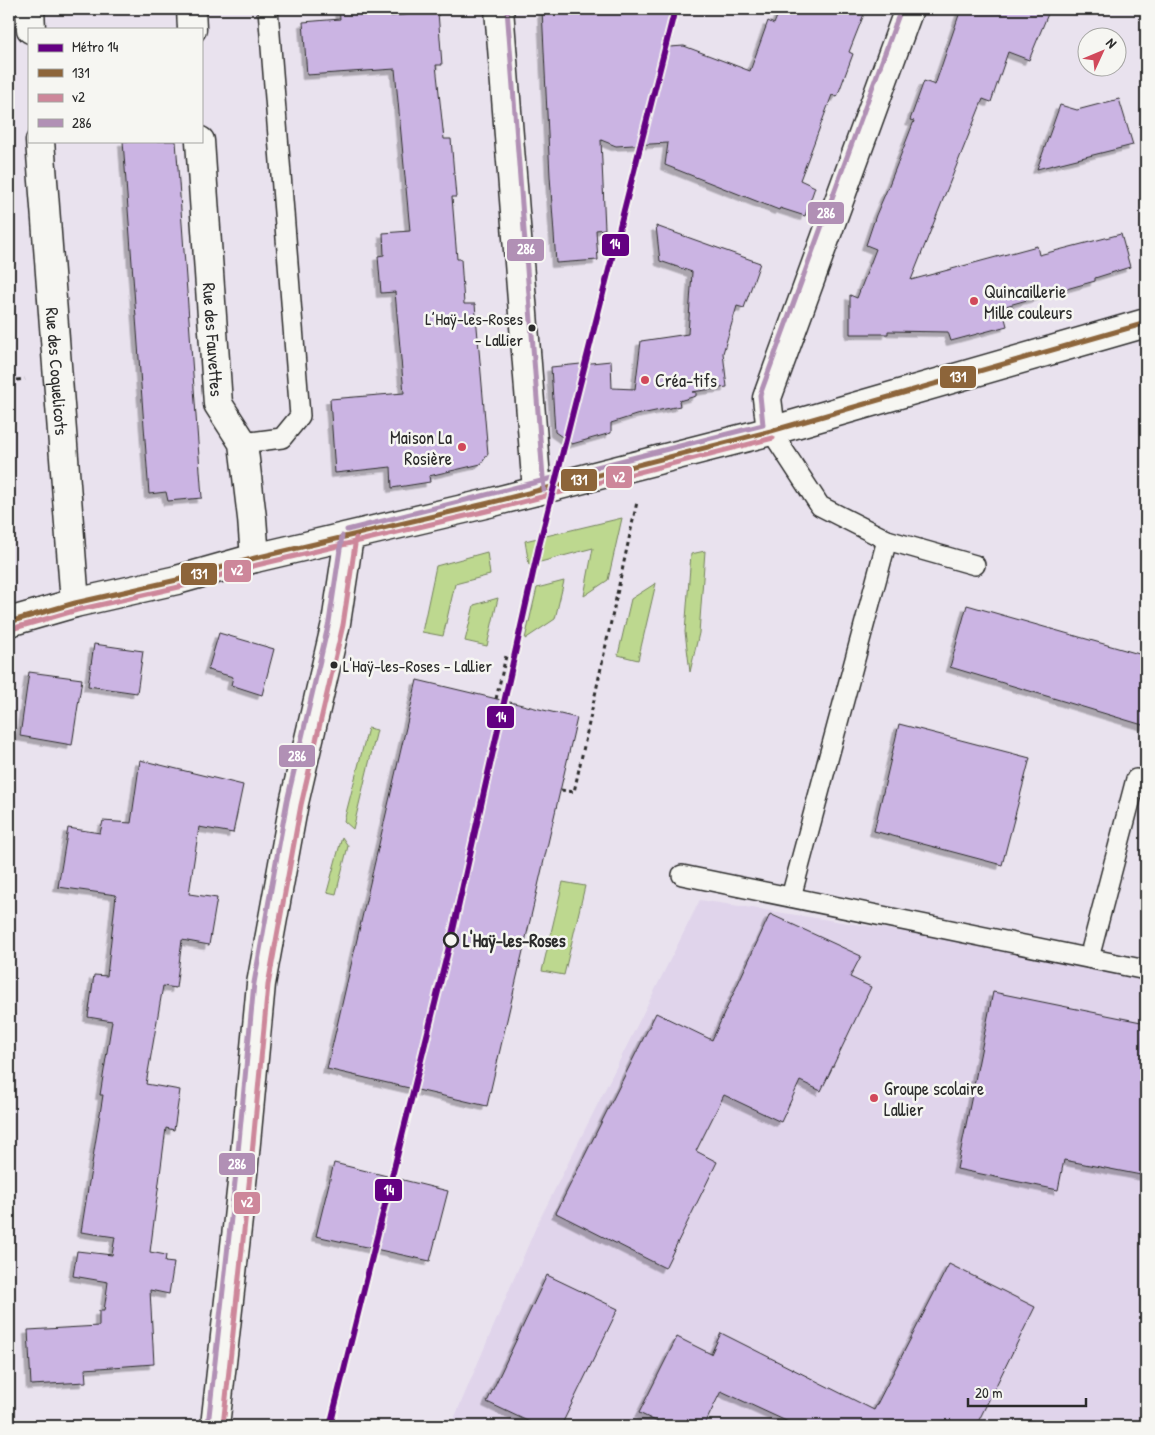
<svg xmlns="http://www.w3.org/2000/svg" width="1155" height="1435" font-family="'Patrick Hand',sans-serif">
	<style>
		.built { fill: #e0d4eb }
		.green { fill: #bdd88f; stroke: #74825d }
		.building { fill: #cbb4e3; stroke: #2b2b2b; filter: url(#shadow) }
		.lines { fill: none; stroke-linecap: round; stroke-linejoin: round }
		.lane-casing { stroke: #2b2b2b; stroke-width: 22 }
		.street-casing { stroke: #2b2b2b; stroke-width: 31 }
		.secondary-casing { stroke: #2b2b2b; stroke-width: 31 }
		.path { stroke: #2b2b2b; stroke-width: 3; stroke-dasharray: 4 4; stroke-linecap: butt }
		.lane { stroke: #f6f6f2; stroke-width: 19 }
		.street { stroke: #f6f6f2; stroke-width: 28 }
		.secondary { stroke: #f6f6f2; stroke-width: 28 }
		.bus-1-casing { stroke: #f6f6f2; stroke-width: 9 }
		.bus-2-casing { stroke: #f6f6f2; stroke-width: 9 }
		.bus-3-casing { stroke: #f6f6f2; stroke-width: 9 }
		.bus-1 { stroke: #8d653a; stroke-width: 5 }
		.bus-2 { stroke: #cd879a; stroke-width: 5 }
		.bus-3 { stroke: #b190b5; stroke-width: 5 }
		.metro-1-casing { stroke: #f6f6f2; stroke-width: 10 }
		.metro-1 { stroke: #640082; stroke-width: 6 }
		.poi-dot { fill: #d1495b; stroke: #f6f6f2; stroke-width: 2 }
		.bus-dot { fill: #2b2b2b; stroke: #f6f6f2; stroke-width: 2 }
		.stop-dot { fill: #f6f6f2; stroke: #2b2b2b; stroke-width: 2.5 }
		.labels { text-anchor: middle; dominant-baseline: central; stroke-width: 5; stroke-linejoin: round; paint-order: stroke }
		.bus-label { font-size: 17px; fill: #2b2b2b; stroke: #f6f6f2; text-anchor: end }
		.poi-label { font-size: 18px; fill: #2b2b2b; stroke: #f6f6f2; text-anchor: start }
		.street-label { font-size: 18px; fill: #2b2b2b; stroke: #f6f6f2 }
		.stop-label { font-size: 18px; font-weight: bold; fill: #2b2b2b; stroke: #f6f6f2; text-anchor: start }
		.line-badge { stroke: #f6f6f2; stroke-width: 2 }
		.badge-label { font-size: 14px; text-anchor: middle; font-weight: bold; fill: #fff }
	</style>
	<defs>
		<filter id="shadow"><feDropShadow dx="-4.5" dy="4.5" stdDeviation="0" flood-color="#0004"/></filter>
	</defs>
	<rect width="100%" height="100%" fill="#e9e2ee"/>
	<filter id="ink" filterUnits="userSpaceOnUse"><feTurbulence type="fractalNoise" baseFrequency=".02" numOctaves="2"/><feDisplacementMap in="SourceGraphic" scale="10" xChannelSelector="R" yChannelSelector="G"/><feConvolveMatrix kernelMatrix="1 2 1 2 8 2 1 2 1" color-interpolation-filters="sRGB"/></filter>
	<g filter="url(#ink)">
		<polygon class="built" points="700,900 1146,969 1146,1426 451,1426 536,1227"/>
		<g class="green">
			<polygon points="622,518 608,580 584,596 593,548 529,565 525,541"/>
			<polygon points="705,551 699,633 690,672 685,632 691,554"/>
			<polygon points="487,552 490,575 455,584 443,636 422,632 436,566"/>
			<polygon points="564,581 555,619 525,639 537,588"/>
			<polygon points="656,583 638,660 618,655 631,599"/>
			<polygon points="498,598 487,646 465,641 474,605"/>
			<polygon points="368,728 377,730 353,829 344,821"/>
			<polygon points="342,837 348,846 336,894 327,892"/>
			<polygon points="563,882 585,886 564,975 542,971"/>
		</g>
		<g class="building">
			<polygon points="339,9 390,9 391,16 438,12 442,65 436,65 444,139 451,139 456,197 452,197 457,259 461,259 464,304 475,304 488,454 481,464 429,476 430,482 392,488 391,467 335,473 330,399 404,393 395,292 381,293 378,256 384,255 383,233 410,231 395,69 307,75 303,22 340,19"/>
			<polygon points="542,9 672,9 670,47 684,46 750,71 768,21 774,24 780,9 866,9 849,52 853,54 837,97 832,95 800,180 815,187 805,216 780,208 779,210 665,165 668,143 616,146 601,140 605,229 596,230 598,260 556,263 550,176"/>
			<polygon points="961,9 1050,9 1029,60 1008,52 991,102 983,99 911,280 1037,246 1039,255 1121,234 1130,267 1095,278 1095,281 1002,307 1007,326 951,341 948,332 888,331 888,334 850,334 850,295 857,298 876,249 866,245 876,215 889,185 914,121 910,120 924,81 935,85"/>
			<polygon points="1119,99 1133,145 1037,169 1060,105 1077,110"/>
			<polygon points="123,141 176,141 202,498 168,501 166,492 149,494"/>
			<polygon points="656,226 760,263 744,308 737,306 723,353 727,387 692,392 696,392 696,396 679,401 680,406 636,415 611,423 611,433 572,444 555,432 551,367 611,361 612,388 635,389 641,341 688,334 692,272 660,261"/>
			<polygon points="967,605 1146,656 1146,726 950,667"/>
			<polygon points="219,633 274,649 262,695 231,685 233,677 208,670"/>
			<polygon points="94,644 143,651 137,693 88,686"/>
			<polygon points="29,672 82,679 72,745 20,736"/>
			<polygon points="417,680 577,718 487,1106 327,1069"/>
			<polygon points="899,724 1030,758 1002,865 874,831"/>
			<polygon points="140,760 243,785 233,833 199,827 189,894 217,898 209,945 182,940 176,988 163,986 146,1084 180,1090 174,1130 166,1128 150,1252 166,1255 165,1262 174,1263 169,1294 150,1290 154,1364 85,1369 86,1382 31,1385 28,1330 99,1326 99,1311 104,1311 108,1282 73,1276 77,1251 112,1255 115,1237 81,1232 103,1095 100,1095 112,1021 88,1017 94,975 107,976 116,895 58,887 68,828 100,833 103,821 131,823"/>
			<polygon points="770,914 861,956 850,977 871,987 821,1091 800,1081 781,1122 724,1095 696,1151 717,1162 665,1268 556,1213 656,1013 712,1040"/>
			<polygon points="993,992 1146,1023 1146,1176 1064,1160 1058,1190 957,1169"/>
			<polygon points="334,1163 448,1191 430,1261 316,1236"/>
			<polygon points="949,1264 1035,1307 976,1426 797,1426 721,1391 704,1426 666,1426 639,1413 677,1337 711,1354 721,1333 874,1410"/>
			<polygon points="547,1275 618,1309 561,1426 538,1426 487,1402"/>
		</g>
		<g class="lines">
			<g class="lane-casing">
				<g id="lane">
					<polyline points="771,431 820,506 887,540 975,565"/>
					<polyline points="243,443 282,438 300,416 268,9"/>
					<polyline points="682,875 1146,970"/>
					<polyline points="791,897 887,540"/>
					<polyline points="1089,958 1136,779"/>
				</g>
			</g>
			<g class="street-casing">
				<g id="street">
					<polyline points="30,9 31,29"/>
					<polyline points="191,9 192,29"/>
					<polyline points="499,9 537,491"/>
					<path id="s1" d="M40,141L75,603"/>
					<path id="s2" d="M200,141L218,404L243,443L252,518L255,558"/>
					<polyline points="771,431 767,398 909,9"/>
					<polyline points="215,1426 243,1174 261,984 294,803 336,623 349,537"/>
				</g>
			</g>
			<g class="secondary-casing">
				<polyline id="secondary" points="9,622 75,603 177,580 255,558 489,503 771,431 1146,323"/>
			</g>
			<g class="path">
				<polyline points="9,381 25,379"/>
				<polyline points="496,699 506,656"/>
				<polyline points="561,790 574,792 637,502"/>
			</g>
			<use href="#lane" class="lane"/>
			<use href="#street" class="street"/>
			<use href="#secondary" class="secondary"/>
			<g class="bus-1-casing">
				<polyline id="bus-1" points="9,622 75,603 177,580 255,558 489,503 771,431 1146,323"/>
			</g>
			<g class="bus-2-casing">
				<g id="bus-2">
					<polyline points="11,629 77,610 179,587 257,565 491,510 773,438"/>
					<polyline points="223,1426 250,1175 268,985 301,805 343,625 356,538"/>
				</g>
			</g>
			<g class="bus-3-casing">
				<g id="bus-3">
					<polyline points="507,9 544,490"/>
					<polyline points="347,530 763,425 760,395 901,9"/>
					<polyline points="208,1425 236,1173 254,983 287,801 329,622 342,536"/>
				</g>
			</g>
			<use href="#bus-1" class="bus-1"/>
			<use href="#bus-2" class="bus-2"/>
			<use href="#bus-3" class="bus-3"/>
			<g class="metro-1-casing">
				<polyline id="metro-1" points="330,1426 451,939 539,546 675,9"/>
			</g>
			<use href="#metro-1" class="metro-1"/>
		</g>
	</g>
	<g class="poi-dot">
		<circle cx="974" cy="301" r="5"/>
		<circle cx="645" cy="380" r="5"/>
		<circle cx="462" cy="447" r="5"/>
		<circle cx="874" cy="1098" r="5"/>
	</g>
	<g class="bus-dot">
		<circle cx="532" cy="328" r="4.5"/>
		<circle cx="334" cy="665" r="4.5"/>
	</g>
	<circle class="stop-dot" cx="451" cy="940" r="7"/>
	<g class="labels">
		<g class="bus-label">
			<text x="523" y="318">L’Haÿ-les-Roses<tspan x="523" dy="21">- Lallier</tspan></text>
			<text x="343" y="665" text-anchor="start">L'Haÿ-les-Roses - Lallier</text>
		</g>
		<g class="poi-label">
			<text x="984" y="291">Quincaillerie<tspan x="984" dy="21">Mille couleurs</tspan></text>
			<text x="655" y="380">Créa-tifs</text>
			<text x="452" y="437" text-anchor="end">Maison La<tspan x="452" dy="21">Rosière</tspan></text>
			<text x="884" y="1088">Groupe scolaire<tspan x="884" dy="21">Lallier</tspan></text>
		</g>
		<g class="street-label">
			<text stroke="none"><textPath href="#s2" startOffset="199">Rue des Fauvettes</textPath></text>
			<text stroke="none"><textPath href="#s1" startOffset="231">Rue des Coquelicots</textPath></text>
		</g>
		<g class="stop-label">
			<text x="463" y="940">L'Haÿ-les-Roses</text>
		</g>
	</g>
	<g class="line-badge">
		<rect x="807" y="201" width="38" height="24" rx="5" fill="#b190b5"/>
		<rect x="601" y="233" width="29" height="24" rx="5" fill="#640082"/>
		<rect x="506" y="238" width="39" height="24" rx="5" fill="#b190b5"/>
		<rect x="939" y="365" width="38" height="24" rx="5" fill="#8d653a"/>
		<rect x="605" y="465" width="28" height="24" rx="5" fill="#cd879a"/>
		<rect x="560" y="468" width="38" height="24" rx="5" fill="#8d653a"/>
		<rect x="223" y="559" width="29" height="24" rx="5" fill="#cd879a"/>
		<rect x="180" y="562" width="38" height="24" rx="5" fill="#8d653a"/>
		<rect x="486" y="705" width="29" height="24" rx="5" fill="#640082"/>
		<rect x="278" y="744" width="38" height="24" rx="5" fill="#b190b5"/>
		<rect x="218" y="1152" width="38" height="24" rx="5" fill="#b190b5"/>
		<rect x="374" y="1178" width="29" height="24" rx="5" fill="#640082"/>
		<rect x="233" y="1191" width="28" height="24" rx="5" fill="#cd879a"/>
	</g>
	<g class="badge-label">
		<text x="826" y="218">286</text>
		<text x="615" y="249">14</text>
		<text x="526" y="254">286</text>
		<text x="958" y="382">131</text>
		<text x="619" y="482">v2</text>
		<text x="579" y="485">131</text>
		<text x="237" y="575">v2</text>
		<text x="199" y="579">131</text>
		<text x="501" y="722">14</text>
		<text x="297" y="761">286</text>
		<text x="237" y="1169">286</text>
		<text x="389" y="1195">14</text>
		<text x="247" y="1207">v2</text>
	</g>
	<rect width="1155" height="1435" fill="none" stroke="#f6f6f2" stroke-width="30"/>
	<rect x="15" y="15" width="1125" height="1405" fill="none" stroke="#2b2b2b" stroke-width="2" filter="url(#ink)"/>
	<rect x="28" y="28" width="175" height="115" fill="#f6f6f2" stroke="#a5a5a2"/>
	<rect x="38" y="44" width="25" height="8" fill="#640082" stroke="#a5a5a2"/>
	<text x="72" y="52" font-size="15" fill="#2b2b2b">Métro 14</text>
	<rect x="38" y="69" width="25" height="8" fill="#8d653a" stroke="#a5a5a2"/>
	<text x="72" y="78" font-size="15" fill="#2b2b2b">131</text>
	<rect x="38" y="94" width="25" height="8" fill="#cd879a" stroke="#a5a5a2"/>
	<text x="72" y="102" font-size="15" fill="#2b2b2b">v2</text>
	<rect x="38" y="119" width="25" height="8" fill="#b190b5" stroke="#a5a5a2"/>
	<text x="72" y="128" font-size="15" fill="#2b2b2b">286</text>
	<g transform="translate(1102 52) rotate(46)"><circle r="24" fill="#f6f6f2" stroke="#a5a5a2"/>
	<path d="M0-4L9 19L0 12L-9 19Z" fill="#d1495b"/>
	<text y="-8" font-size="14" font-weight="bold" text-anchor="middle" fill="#2b2b2b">N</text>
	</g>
	<path d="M968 1398v8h118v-8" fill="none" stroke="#2b2b2b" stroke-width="2.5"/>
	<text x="975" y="1398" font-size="15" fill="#2b2b2b" stroke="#f6f6f2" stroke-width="4" paint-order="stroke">20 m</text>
</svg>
